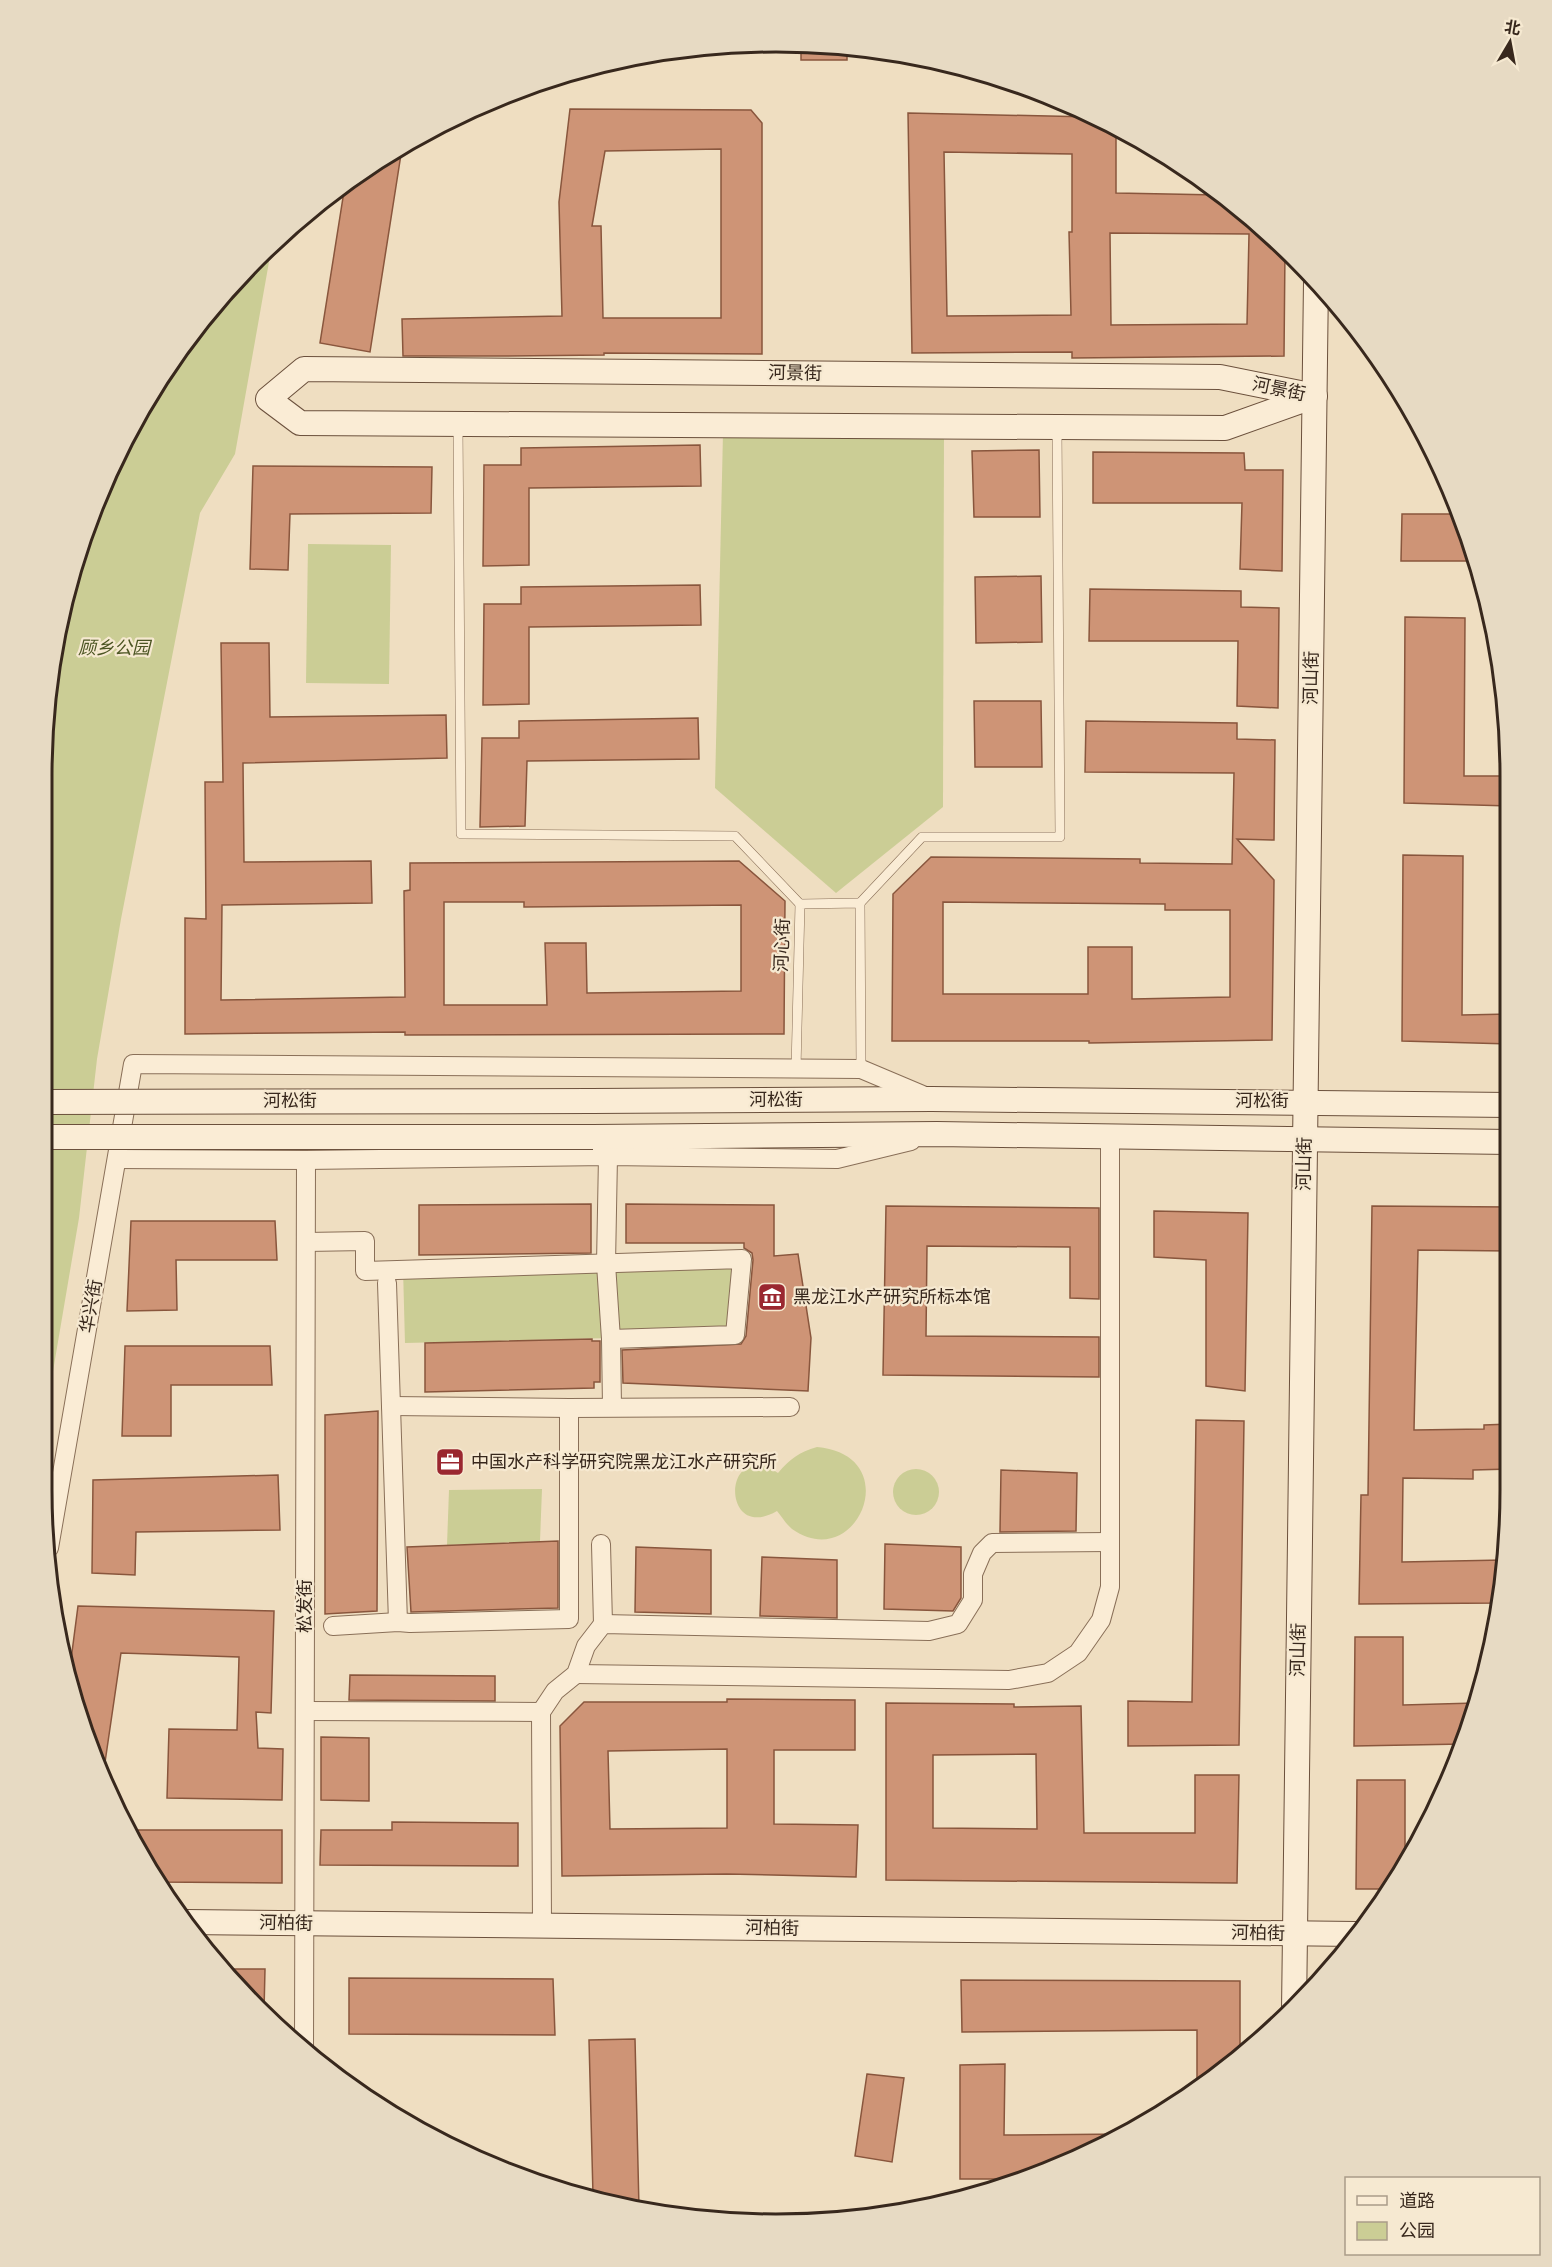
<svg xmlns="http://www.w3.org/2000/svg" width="1552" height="2267" font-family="'Crimson Pro','Noto Sans SC',serif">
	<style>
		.green { fill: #cbcd95 }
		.building { fill: #ce9476; stroke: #89563d; stroke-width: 1.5; fill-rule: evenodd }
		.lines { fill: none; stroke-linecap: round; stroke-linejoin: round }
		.lane-casing { stroke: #896f58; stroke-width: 10 }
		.street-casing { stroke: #896f58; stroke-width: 20 }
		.secondary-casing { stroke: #6b503c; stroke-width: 26 }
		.lane { stroke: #faecd5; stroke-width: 9 }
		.street { stroke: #faecd5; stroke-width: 18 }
		.secondary { stroke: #faecd5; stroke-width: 24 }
		.secondary-bridge-casing { stroke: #6b503c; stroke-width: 26; stroke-linecap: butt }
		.secondary-bridge { stroke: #faecd5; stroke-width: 24 }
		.labels { text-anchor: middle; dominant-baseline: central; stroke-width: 4.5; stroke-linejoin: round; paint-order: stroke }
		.street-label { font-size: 18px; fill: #38281d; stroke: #f6e9d1 }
		.park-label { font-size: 18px; font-style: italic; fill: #4c5523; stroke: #f6e9d1 }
		.poi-label { font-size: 18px; fill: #38281d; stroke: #f6e9d1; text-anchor: start }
		.rim { fill: none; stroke: #38281d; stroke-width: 3 }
	</style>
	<rect width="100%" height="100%" fill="#efdec1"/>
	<g class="green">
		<polygon points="272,245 235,454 200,513 121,919 97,1059 79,1218 42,1436 42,776 56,633 118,451 193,329 257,257"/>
		<polygon points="944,431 943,807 836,893 715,788 723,433"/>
		<polygon points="308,544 391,545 389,684 306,683"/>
		<polygon points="743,1259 736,1335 405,1343 403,1268"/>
		<path d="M817,1447C907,1455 857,1575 792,1529C786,1524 782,1517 777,1511C720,1544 722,1436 778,1473C790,1459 799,1452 817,1447Z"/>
		<circle cx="916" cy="1492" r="23"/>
		<polygon points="542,1489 540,1541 447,1545 449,1490"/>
	</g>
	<g class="building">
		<polygon points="801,44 847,49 847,60 801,60"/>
		<path d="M570,109L751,110L762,123V354L604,353V355L503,356H403L402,319L562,316L559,202ZM721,149V318H603L601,226H592L605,151Z"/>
		<path d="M908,113L1092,117L1105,123L1116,137V193L1219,195L1285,249L1284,356L1072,358V352L912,353ZM944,152L1072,154V232H1069L1071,315L947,316ZM1110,233L1249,234L1247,324L1111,325Z"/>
		<polygon points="402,148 370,352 320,343 345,185 369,166"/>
		<polygon points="700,445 701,486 529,488 529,565 483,566 484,465 521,465 521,448"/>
		<polygon points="1039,450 1040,517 974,517 972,451"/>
		<polygon points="1093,452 1244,453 1245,470 1283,470 1282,571 1240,569 1242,503 1093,503"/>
		<polygon points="253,466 432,467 431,513 290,514 288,570 250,569"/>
		<polygon points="1402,514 1455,514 1472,561 1401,561"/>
		<polygon points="1041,576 1042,642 976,643 975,577"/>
		<polygon points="700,585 701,625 529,627 529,704 483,705 484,604 521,604 521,587"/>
		<polygon points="1090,589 1241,591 1241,607 1279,608 1278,708 1237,706 1238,641 1089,641"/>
		<polygon points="1405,617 1465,618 1464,776 1510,776 1510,806 1404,803"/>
		<path d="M221,643H269L270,717L446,715L447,758L243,763L244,862L371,861L372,903L222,905L221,1000L405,997L404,891L410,890V863L739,861L785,901L784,1034L405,1035V1032L185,1034V918L206,919L205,782H223ZM444,902H524V907L741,905V991L587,993L586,943H545L547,1005H444Z"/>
		<polygon points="974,701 1041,701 1042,767 975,767"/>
		<polygon points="698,718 699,759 527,761 525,826 480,827 482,738 519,738 519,721"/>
		<path d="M1086,721L1237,723V739L1275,740L1274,840L1237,839L1274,880L1272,1040L1089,1043V1041H892L893,894L931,857L1140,859V863L1232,864L1234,773L1085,772ZM943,902L1165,904V910H1230V997L1132,999V947H1088V994H943Z"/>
		<polygon points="1403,855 1463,856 1462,1015 1510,1014 1510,1044 1402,1041"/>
		<polygon points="591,1204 591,1253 419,1255 419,1205"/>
		<polygon points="626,1204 774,1205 774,1256 798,1254 811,1338 808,1391 623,1383 622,1350 741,1344 746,1336 753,1260 752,1253 744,1248 744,1243 626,1243"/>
		<polygon points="886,1206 1099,1208 1099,1299 1070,1298 1070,1247 927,1246 926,1336 1099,1337 1099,1377 883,1375"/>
		<polygon points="1372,1206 1510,1207 1510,1251 1418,1250 1414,1430 1484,1429 1484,1425 1510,1424 1510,1469 1473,1470 1473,1479 1403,1478 1402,1562 1503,1560 1499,1603 1359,1604 1361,1495 1368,1495"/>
		<polygon points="1154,1211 1248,1213 1245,1391 1206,1386 1206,1260 1154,1257"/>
		<polygon points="131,1221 275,1221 277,1260 176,1260 177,1310 127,1311"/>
		<polygon points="592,1339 592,1341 600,1341 600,1382 594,1382 594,1388 425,1392 425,1343"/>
		<polygon points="125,1346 270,1346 272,1385 171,1385 171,1436 122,1436"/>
		<polygon points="378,1411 377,1611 325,1614 325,1415"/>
		<polygon points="1196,1420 1244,1421 1239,1745 1128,1746 1128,1701 1192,1702"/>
		<polygon points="1001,1470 1077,1473 1076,1531 1000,1532"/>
		<polygon points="278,1475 280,1530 136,1532 135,1575 92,1573 93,1480"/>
		<polygon points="558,1541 558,1608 411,1612 407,1547"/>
		<polygon points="885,1544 961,1547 961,1598 953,1611 884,1609"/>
		<polygon points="636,1547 711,1550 711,1614 635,1612"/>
		<polygon points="762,1557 837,1560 837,1618 760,1616"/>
		<polygon points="78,1606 274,1611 271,1713 256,1712 258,1748 283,1749 282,1800 167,1798 169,1729 237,1730 239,1657 121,1653 103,1776 68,1683"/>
		<polygon points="1355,1637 1403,1637 1403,1705 1475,1703 1463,1744 1354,1746"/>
		<polygon points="350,1675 495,1676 495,1701 349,1700"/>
		<path d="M727,1699L855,1700V1750H774V1824L858,1825L856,1877L727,1874L562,1876L560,1726L584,1702H727ZM727,1749V1828L610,1829L608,1751Z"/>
		<path d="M886,1703L1014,1704V1707L1081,1706L1084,1833H1195V1775H1239L1237,1883L886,1880ZM1036,1754L1037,1829L933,1828V1755Z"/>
		<polygon points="321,1737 369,1738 369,1801 321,1800"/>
		<polygon points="1357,1780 1405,1780 1405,1848 1414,1848 1392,1889 1356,1889"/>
		<polygon points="392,1822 518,1823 518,1866 320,1865 321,1830 392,1830"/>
		<polygon points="126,1830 282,1830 282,1883 156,1882"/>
		<polygon points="227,1969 265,1969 264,2011 230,1972"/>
		<polygon points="349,1978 553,1979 555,2035 349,2034"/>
		<polygon points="961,1980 1240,1981 1240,2059 1223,2074 1197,2090 1197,2030 962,2032"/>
		<polygon points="635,2039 639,2208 593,2195 589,2040"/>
		<polygon points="1005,2064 1004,2135 1125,2134 1101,2149 1014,2179 960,2179 960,2065"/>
		<polygon points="867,2074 904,2078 892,2162 855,2156"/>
	</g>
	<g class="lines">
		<g class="lane-casing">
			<g id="lane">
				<polyline points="458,425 461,834 735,836 800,904"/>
				<polyline points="860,903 922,837 1060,837 1057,428"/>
				<polyline points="796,1069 800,904 860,903 861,1069"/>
			</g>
		</g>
		<g class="street-casing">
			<g id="street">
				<polyline points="608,1156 606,1264 611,1339 612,1407"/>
				<polyline points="117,1159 306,1160 608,1156 837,1159 911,1141"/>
				<polyline points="306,1242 365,1241 365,1271 742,1259 735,1335 611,1339"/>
				<polyline points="387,1283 398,1622"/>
				<polyline points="391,1406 569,1408 790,1407"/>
				<polyline points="601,1544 603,1624"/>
				<polyline points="49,1548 133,1064 861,1069 925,1096"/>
				<polyline points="333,1626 398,1622 410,1623 569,1619 569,1408"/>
				<polyline points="576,1674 1009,1680 1048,1673 1078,1653 1101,1620 1110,1587 1110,1137"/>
				<polyline points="305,1711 541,1712 555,1691 576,1674 586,1646 603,1624 929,1631 958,1624 973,1600 973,1574 982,1553 992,1543 1110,1542"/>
				<polyline points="541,1712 542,1925"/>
				<polyline points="304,2051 306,1160"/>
			</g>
		</g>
		<g class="secondary-casing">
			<g id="secondary">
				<polygon points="304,369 1220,377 1315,396 1225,428 300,423 268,399"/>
				<polyline points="591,1101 932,1099 1510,1105"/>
				<polyline points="593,1137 937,1134 1510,1142"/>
				<polyline points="186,1922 1357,1934"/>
				<polyline points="1294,2011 1316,281"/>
			</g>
		</g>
		<use href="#lane" class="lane"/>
		<use href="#street" class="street"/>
		<use href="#secondary" class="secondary"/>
		<g class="secondary-bridge-casing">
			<g id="secondary-bridge">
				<polyline points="42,1102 591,1101"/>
				<polyline points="42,1137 593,1137"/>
			</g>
		</g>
		<use href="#secondary-bridge" class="secondary-bridge"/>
	</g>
	<defs>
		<g id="museum-square" transform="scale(1.5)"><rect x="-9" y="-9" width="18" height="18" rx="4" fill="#9a2730" stroke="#f6e9d1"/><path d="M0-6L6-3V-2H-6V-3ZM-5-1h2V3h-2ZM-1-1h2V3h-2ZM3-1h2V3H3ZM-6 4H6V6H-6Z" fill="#fff"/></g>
		<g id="office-square" transform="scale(1.5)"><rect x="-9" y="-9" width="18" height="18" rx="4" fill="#9a2730" stroke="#f6e9d1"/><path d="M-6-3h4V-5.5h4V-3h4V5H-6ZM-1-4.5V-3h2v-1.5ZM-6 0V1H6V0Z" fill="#fff"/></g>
	</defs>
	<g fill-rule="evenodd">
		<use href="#museum-square" x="772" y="1297"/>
		<use href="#office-square" x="450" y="1462"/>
	</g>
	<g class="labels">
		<g class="street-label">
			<text transform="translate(795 373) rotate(1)">河景街</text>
			<text transform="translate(1279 389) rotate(12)">河景街</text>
			<text transform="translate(1311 678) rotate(-89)">河山街</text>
			<text transform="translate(782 945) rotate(-88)">河心街</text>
			<text x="776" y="1100">河松街</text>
			<text x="290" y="1101">河松街</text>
			<text x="1262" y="1101">河松街</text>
			<text transform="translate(1304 1164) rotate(-89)">河山街</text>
			<text transform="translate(91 1306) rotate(-80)">华兴街</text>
			<text transform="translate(305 1606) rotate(-90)">松发街</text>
			<text transform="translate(1298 1650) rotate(-89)">河山街</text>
			<text transform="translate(286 1923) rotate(1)">河柏街</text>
			<text transform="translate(772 1928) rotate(1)">河柏街</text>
			<text transform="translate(1258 1933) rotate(1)">河柏街</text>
		</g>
		<g class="park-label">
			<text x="114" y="648">顾乡公园</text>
		</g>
		<g class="poi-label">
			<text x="793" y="1297">黑龙江水产研究所标本馆</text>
			<text x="471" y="1462">中国水产科学研究院黑龙江水产研究所</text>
		</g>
	</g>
	<path d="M0 0H1552V2267H0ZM776 52H776A724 724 0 0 1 1500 776V1490A724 724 0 0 1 776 2214H776A724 724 0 0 1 52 1490V776A724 724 0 0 1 776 52Z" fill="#e7dac3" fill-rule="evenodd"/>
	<path class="rim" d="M776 52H776A724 724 0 0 1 1500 776V1490A724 724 0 0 1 776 2214H776A724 724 0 0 1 52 1490V776A724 724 0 0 1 776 52Z"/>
	<rect x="1345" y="2177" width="195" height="78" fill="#f6e9d1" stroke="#aa9c89" stroke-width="1.5"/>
	<rect x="1357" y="2196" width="30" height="9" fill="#faecd5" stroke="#aa9c89" stroke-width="1.5"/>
	<text x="1399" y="2207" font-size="18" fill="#38281d">道路</text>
	<rect x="1357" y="2222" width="30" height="18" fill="#cbcd95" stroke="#aa9c89" stroke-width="1.5"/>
	<text x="1399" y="2237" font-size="18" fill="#38281d">公园</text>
	<g transform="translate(1510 42) rotate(10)" stroke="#f6e9d1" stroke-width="4.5" paint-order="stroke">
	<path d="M0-4.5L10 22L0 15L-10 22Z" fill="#38281d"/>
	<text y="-9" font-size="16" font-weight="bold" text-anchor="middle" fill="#38281d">北</text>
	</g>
</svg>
